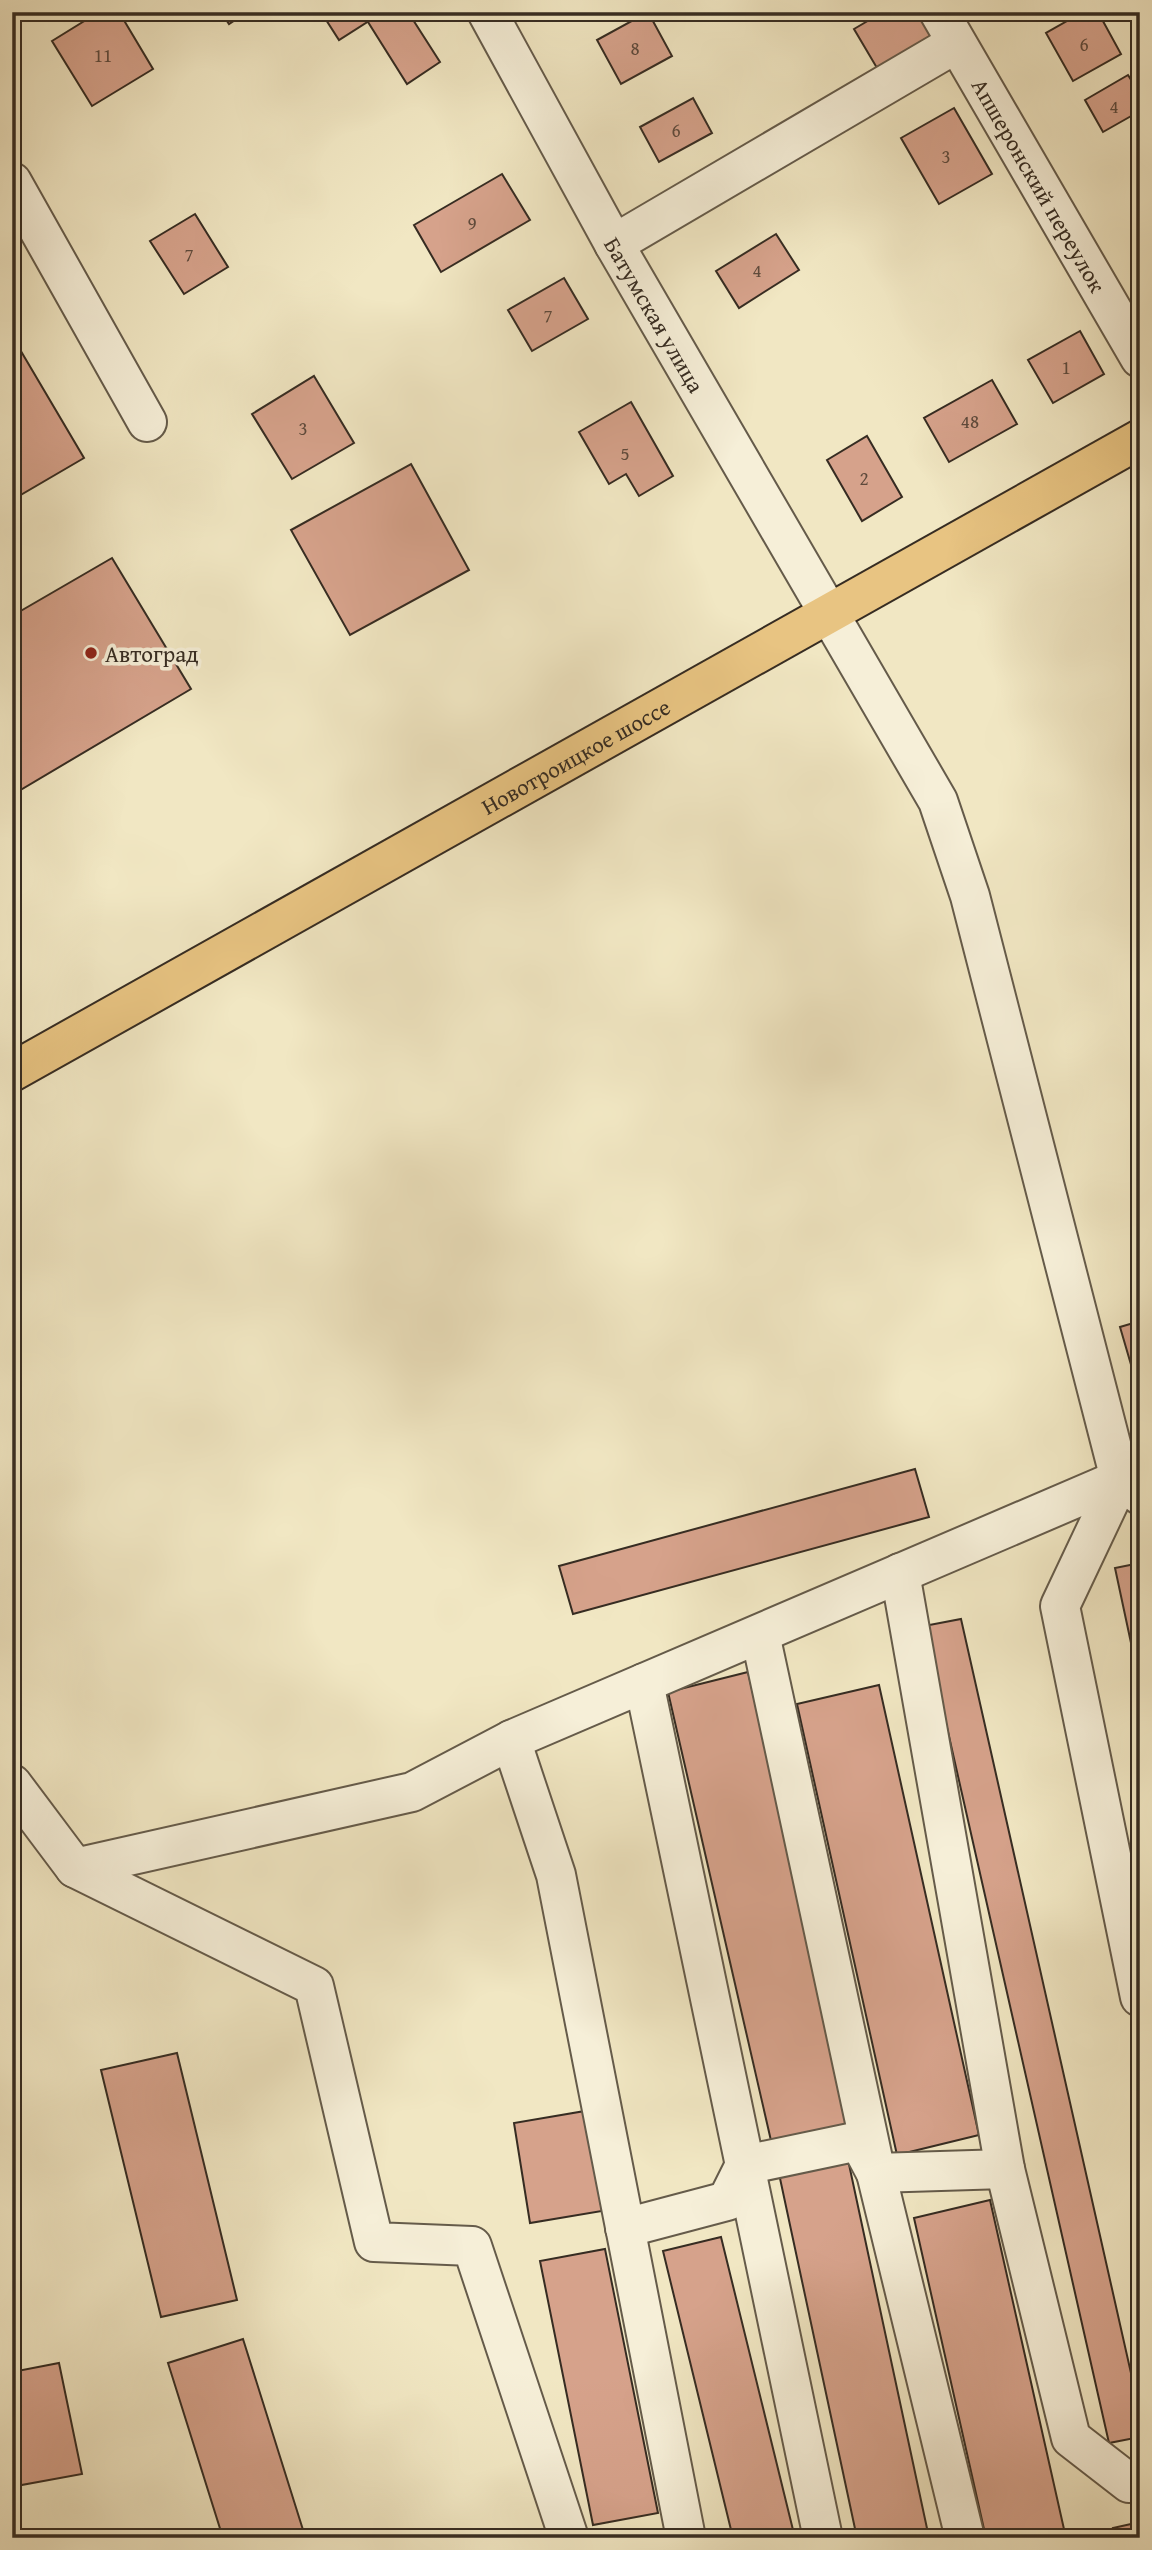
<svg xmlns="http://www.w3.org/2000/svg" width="1152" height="2550" font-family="'Gentium Book Plus',serif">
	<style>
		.building { fill: #d6a28b; stroke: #362c22; stroke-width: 2 }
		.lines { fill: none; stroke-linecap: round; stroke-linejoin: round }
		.minor-casing { stroke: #655b4a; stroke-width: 42 }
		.major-casing { stroke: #362c22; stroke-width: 42 }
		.minor { stroke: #f6efd8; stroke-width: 38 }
		.major { stroke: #e8c482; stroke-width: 38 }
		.poi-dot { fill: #8f2418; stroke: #f6efd8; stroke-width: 2.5 }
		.labels { text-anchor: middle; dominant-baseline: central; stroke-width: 7; stroke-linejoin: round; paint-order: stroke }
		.number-label { font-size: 19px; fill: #5e4a3c }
		.street-label { font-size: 23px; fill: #362c22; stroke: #f6efd8 }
		.poi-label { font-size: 23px; fill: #362c22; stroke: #f6efd8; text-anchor: start }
	</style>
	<rect width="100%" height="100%" fill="#f1e7c3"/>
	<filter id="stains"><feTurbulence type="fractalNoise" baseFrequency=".00286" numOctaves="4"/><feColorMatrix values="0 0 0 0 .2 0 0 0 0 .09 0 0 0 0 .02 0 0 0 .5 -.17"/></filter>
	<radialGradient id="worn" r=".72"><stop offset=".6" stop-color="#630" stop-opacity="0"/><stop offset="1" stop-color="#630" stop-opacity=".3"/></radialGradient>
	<g class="building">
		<polygon points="99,12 119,12 153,69 92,106 52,41"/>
		<polygon points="221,12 247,12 229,24"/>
		<polygon points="321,12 383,12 339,40"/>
		<polygon points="383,12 408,12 440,62 407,84 368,22"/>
		<polygon points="648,12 672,56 621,84 597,40"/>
		<polygon points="883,12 921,12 934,35 877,68 854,29"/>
		<polygon points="1083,12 1098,12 1121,54 1073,81 1046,33"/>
		<polygon points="1128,75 1140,94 1140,111 1103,132 1085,100"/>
		<polygon points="693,98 712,133 659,162 640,127"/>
		<polygon points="954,108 992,174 939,204 901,138"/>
		<polygon points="502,174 530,220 441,272 414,225"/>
		<polygon points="195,214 228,267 184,294 150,241"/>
		<polygon points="776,234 799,270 739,308 716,271"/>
		<polygon points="564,278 588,319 532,351 508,310"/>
		<polygon points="1080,331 1104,374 1053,403 1028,360"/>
		<polygon points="12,336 84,458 12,500"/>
		<polygon points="314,376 354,443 292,479 252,414"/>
		<polygon points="992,380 1017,424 949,462 924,418"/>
		<polygon points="631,402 673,476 639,496 626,474 609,484 579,432"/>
		<polygon points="867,436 902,497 862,521 827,460"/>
		<polygon points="411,464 469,570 350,635 291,530"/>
		<polygon points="112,558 191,689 12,795 12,616"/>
		<polygon points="1140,1321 1140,1366 1132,1368 1120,1327"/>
		<polygon points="915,1469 929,1517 573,1614 559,1566"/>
		<polygon points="1140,1563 1140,1685 1115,1568"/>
		<polygon points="961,1619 1140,2413 1140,2437 1109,2443 924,1626"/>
		<polygon points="748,1672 853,2125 772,2145 668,1692"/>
		<polygon points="879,1685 979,2135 897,2155 797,1704"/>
		<polygon points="177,2053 237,2300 161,2317 101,2070"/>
		<polygon points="585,2111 602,2211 530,2223 514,2123"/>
		<polygon points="847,2155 928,2533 904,2538 857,2538 778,2169"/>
		<polygon points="990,2200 1066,2538 986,2538 914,2218"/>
		<polygon points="721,2237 795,2538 733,2538 663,2251"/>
		<polygon points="605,2249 658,2513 593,2525 540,2261"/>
		<polygon points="243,2339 304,2533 288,2538 223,2538 168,2363"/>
		<polygon points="59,2363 82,2474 16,2486 12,2467 12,2372"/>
		<polygon points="1140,2522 1140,2538 1116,2538 1113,2528"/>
	</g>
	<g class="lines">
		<g class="minor-casing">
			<g id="minor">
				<path id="s1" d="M487,12L614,244L938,801L970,896L1120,1479L1140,1495"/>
				<path id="s2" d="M939,12L1140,358"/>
				<polyline points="12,182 147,422"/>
				<polyline points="614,244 955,44"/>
				<polyline points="1131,1477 1120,1479 1060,1606 1140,1997"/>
				<polyline points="900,1573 1005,2169 1071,2438 1129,2483 1140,2482"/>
				<polyline points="760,1634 876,2173 965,2538"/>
				<polyline points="644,1683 823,2538"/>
				<polyline points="511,1740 556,1875 686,2538"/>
				<polyline points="12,1784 75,1868 314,1986 374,2242 472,2246 569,2538"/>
				<polyline points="75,1868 412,1792 511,1740 1120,1479"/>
				<polyline points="625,2228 727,2201 745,2165 859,2141 876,2173 1005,2169"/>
			</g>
		</g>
		<g class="major-casing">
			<g id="major">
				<path id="s3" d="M12,1072L1140,439"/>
			</g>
		</g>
		<use href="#minor" class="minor"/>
		<use href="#major" class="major"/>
	</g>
	<circle class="poi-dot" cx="91" cy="653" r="7"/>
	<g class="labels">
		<g class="number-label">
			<text x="1084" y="44">6</text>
			<text x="635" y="48">8</text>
			<text x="103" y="55">11</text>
			<text x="1114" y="106">4</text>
			<text x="676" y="130">6</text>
			<text x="946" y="156">3</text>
			<text x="472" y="223">9</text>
			<text x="189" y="254">7</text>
			<text x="757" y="270">4</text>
			<text x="548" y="315">7</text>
			<text x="1066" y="367">1</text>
			<text x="970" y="421">48</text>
			<text x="303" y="428">3</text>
			<text x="625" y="453">5</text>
			<text x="864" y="478">2</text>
		</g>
		<g class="street-label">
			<text stroke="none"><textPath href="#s2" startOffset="200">Апшеронский переулок</textPath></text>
			<text stroke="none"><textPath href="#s1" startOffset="346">Батумская улица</textPath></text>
			<text stroke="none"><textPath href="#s3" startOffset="646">Новотроицкое шоссе</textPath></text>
		</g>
		<g class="poi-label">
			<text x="105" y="653">Автоград</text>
		</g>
	</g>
	<rect width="1152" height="2550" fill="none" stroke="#f1e7c3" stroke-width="42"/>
	<rect x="14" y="14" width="1124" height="2522" fill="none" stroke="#362c22" stroke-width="3.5"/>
	<rect x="21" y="21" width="1110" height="2508" fill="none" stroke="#362c22" stroke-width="2"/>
	<rect width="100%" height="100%" filter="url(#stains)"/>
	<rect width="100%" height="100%" fill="url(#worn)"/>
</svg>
